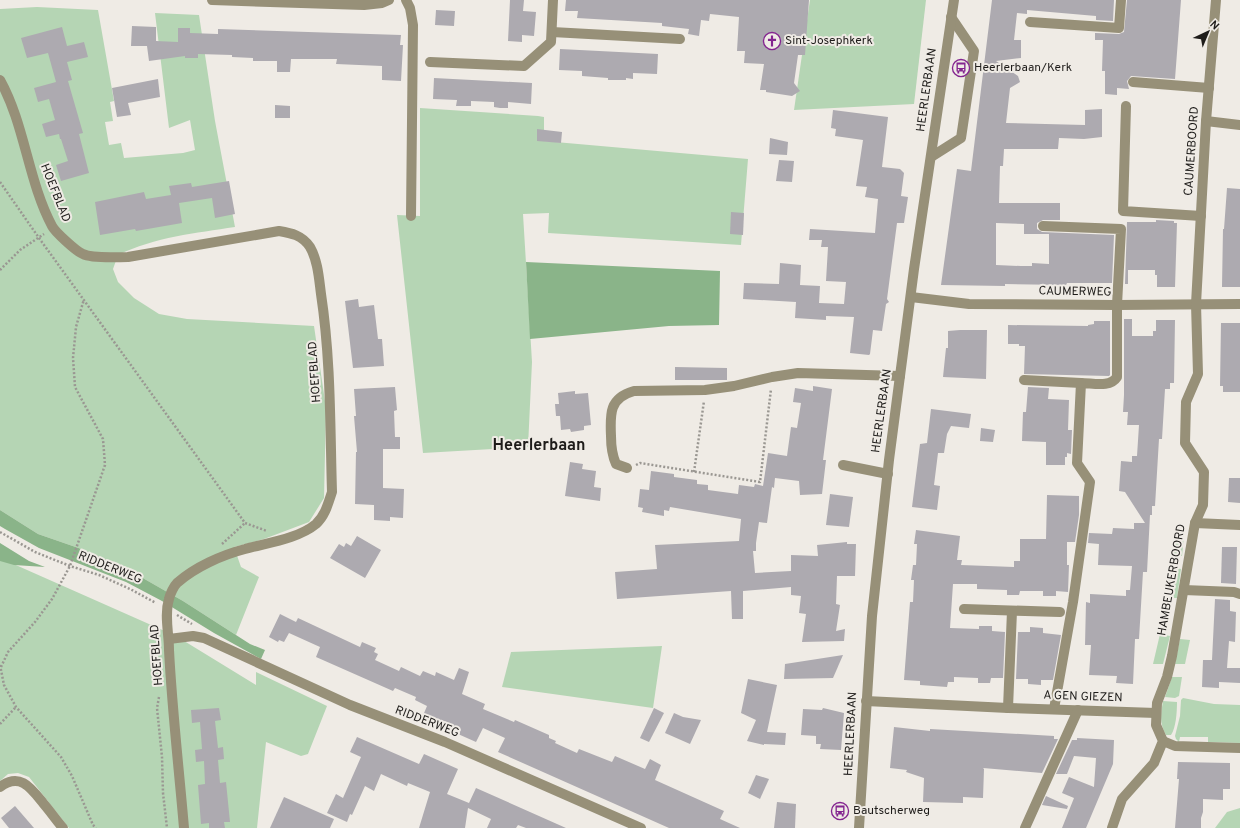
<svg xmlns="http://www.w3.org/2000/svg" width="1240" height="828" font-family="Overpass,sans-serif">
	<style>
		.green { fill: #b5d5b4 }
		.forest { fill: #8ab489 }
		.building { fill: #adaab0; fill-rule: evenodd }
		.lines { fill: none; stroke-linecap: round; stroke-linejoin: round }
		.path { stroke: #9a9792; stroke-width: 2.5; stroke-dasharray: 2 2; stroke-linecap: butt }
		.minor { stroke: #979078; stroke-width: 10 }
		.labels { text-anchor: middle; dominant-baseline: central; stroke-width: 4; stroke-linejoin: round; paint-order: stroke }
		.poi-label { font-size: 12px; fill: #1e1c1a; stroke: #efebe5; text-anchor: start }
		.street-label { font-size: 12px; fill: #1e1c1a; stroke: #efebe5 }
		.district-label { font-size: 16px; font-weight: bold; fill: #1e1c1a; stroke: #efebe5 }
	</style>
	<rect width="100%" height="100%" fill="#efebe5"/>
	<g class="green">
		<polygon points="810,0 926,0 914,104 794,110"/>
		<path d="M37,7L98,10L114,101L110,102L113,121L105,122L109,145L121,143L124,158L183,153L195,150L190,120L169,128L155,13L199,15L215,121L235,227C196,233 155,237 118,255L113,269L118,282L134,298L159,314L187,319L314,326L326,408L324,498L309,522L264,539L234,547L241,567L259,577L236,635L183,601L134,573L90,552L38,534L0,510V9Z"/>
		<polygon points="420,108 538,116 544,117 544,141 748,159 741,245 548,233 549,213 523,214 532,362 528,447 423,453 397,215 420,216"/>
		<polygon points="1175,534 1184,535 1182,556 1172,555"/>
		<polygon points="0,558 176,636 256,685 256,672 327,706 308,754 301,756 266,742 257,828 69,828 29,777 18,773 8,774 0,781"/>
		<polygon points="1171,567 1181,569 1177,598 1166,598"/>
		<polygon points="1160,634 1170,636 1163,664 1153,664"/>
		<polygon points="1180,639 1190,640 1185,664 1175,664"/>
		<polygon points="662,646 653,708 502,687 511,652"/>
		<polygon points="1172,677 1182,677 1179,696 1175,698 1165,697"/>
		<polygon points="1183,698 1214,704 1240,705 1240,743 1208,742 1208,737 1180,737 1179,742 1176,739 1175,736 1180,716 1181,700"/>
		<path d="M1163,701L1177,702C1177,712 1176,728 1171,735H1166C1159,723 1161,713 1163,701Z"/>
		<polygon points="1240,808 1240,828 1215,828 1227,812"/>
	</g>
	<g class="forest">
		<polygon points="526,262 720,271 719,325 669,326 530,339"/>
		<polygon points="0,510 38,534 90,552 134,573 183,601 250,644 265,650 261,659 214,633 162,601 126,582 39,548 5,529 0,526"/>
		<polygon points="0,543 29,561 45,567 14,565 0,561"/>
	</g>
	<g class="building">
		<polygon points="510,0 524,0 523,11 536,12 534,36 522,35 522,42 508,41"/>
		<polygon points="566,0 809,0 805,55 798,55 794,83 800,91 792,96 766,92 766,90 760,90 764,64 744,63 745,51 737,51 739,17 710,14 709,21 701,20 699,36 688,34 689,29 662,26 662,23 577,18 578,11 565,11"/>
		<path d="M992,0H1114L1113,21L1096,20V16L1027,10V14L1017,13L1014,40H1021V58L996,61L1018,76L1020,82L1010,88L1006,123L1085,125V110L1102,109V137L1084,139L1059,138L1058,149H1004L1003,166H1000L999,203H1060V220H1043L1037,223V229L1042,232L1114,235L1112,283H1067L1066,285L1005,284V286L941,285L957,169L971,171ZM996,223L1024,224V234H1049V264L1032,263V266H1021L996,265Z"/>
		<polygon points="1127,0 1181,0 1175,79 1131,76 1127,81 1129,89 1117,88 1117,95 1105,94 1105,71 1102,71 1103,40 1095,40 1095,33 1119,34 1124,32"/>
		<polygon points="436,10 455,11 454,26 435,25"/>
		<polygon points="132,26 156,27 156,41 178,42 178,28 190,28 190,33 218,34 218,29 401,35 400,45 403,45 401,81 382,80 382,66 336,64 337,59 291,59 290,72 277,72 277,61 253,61 253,58 232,57 232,55 198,54 198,58 185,58 185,56 149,61 147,46 131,46"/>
		<polygon points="62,27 67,46 84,42 88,57 67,62 72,80 68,81 83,133 79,134 89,173 61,181 56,165 68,161 61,139 60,139 59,134 46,137 42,124 55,120 49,99 38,102 34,88 56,82 48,53 27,58 21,38"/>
		<polygon points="560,49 658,54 657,74 633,73 633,79 626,78 626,80 608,80 608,78 582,76 582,71 559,70"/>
		<polygon points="434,78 532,83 531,104 508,102 508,108 500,108 494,107 494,102 471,101 471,106 456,106 457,100 433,99"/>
		<polygon points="158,79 160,97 128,103 131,115 117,117 112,88"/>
		<polygon points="275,105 290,106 290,118 275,118"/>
		<polygon points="833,110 888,117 882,167 900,169 904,173 901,196 908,197 904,223 897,223 887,299 889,302 886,304 882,331 873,330 870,354 869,355 850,353 854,317 826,316 826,320 795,318 796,302 743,299 744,283 779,284 780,263 801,265 800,285 820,286 819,303 844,304 846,282 826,281 828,247 821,247 822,240 809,240 810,229 875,233 878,199 865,197 867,187 856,186 863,140 835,136 836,129 831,128"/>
		<polygon points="537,129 562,132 561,143 537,141"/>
		<polygon points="770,138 788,142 787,155 769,154"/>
		<polygon points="779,160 794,161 792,182 776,181"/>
		<polygon points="229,181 235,214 215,218 212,198 179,203 182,223 136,231 135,229 100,235 95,202 144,192 146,199 171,195 169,186 191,183 192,187"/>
		<polygon points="1227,188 1240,189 1240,287 1222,287 1223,229 1224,229"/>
		<polygon points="731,212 744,213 743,235 730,234"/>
		<polygon points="1156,220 1174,221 1174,223 1177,223 1175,287 1157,287 1157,275 1155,275 1155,270 1128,270 1128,284 1125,284 1127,222 1156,222"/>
		<polygon points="358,299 359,307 374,305 378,339 382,339 384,366 353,368 345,301"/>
		<polygon points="1124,319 1132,319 1132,336 1153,336 1153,331 1156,331 1156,320 1175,320 1174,383 1170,383 1170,389 1165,389 1162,439 1159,439 1155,506 1152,506 1152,515 1150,515 1147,572 1143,572 1139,639 1135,639 1133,684 1116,683 1117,676 1089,675 1091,645 1085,645 1086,602 1090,603 1090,594 1126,596 1126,590 1130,590 1132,566 1098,565 1099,544 1088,543 1089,533 1112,534 1113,528 1134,529 1134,523 1145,523 1125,492 1119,491 1121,461 1132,462 1132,456 1137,456 1139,425 1127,425 1128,412 1123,412 1124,395"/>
		<polygon points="1094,321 1110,321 1110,375 1109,376 1024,374 1025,346 1019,346 1019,344 1008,344 1008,325 1088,326 1088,325 1094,324"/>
		<polygon points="1221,323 1240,323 1240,392 1223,392 1223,386 1220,386"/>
		<polygon points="960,330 987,330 986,379 943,377 946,348 948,348 948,331"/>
		<polygon points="675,367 727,368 727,380 675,380"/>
		<polygon points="813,386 832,389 823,460 826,460 822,494 800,495 799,481 775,478 774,488 772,487 767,523 759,522 756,543 756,551 753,551 755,573 791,571 791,555 818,556 817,545 847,542 847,544 856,544 855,576 837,576 836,604 840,605 836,631 845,629 844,641 802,642 806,614 799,613 801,596 791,595 791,587 743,591 743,619 732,619 731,591 617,599 615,572 657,569 655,545 739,541 741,519 670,507 669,511 664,510 664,516 642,512 643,508 638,507 640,489 649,490 651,471 674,474 674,477 697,480 697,484 708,485 708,490 738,494 739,485 754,487 755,484 763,486 768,453 787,456 791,427 797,428 801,403 793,402 795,388 813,391"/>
		<polygon points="395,387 397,410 394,411 395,437 400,437 400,449 383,449 383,488 404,489 403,518 390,517 390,521 374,520 374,505 355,504 356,452 357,452 354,416 356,416 354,389"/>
		<polygon points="1028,387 1049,388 1048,399 1069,400 1068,430 1072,430 1071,454 1067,453 1067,457 1065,457 1065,465 1046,465 1046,442 1022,441 1023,412 1026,412"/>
		<polygon points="575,391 575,394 588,393 591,425 584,426 584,430 571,432 570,429 561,430 560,416 556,416 555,404 559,404 558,393"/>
		<polygon points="931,409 971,414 969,428 951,426 947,434 944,453 938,453 934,485 940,486 937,510 912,507 920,444 927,443"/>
		<polygon points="981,428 995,430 993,442 980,441"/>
		<polygon points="570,462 583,464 582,469 596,471 594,487 601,488 600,501 565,496"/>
		<polygon points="1229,478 1240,478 1240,503 1228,502"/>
		<polygon points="830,494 853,497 849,527 826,525"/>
		<polygon points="1047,495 1079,496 1079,515 1075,542 1067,542 1067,565 1069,565 1068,592 1056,591 1056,596 1043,596 1043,591 1020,591 1019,595 1007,595 1007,590 977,589 977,584 953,584 950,628 979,629 979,626 992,626 992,631 1005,632 1003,678 991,678 990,683 978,683 978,678 954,677 954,682 948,682 947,687 920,685 920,681 904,680 910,602 913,602 914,580 911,580 913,565 916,565 917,544 914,544 916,530 960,536 957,560 962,560 961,565 1014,567 1014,561 1020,561 1020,539 1046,539"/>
		<polygon points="357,536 381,550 365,578 330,558 339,544 344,547 346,543 351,546"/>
		<polygon points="1222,547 1237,547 1236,584 1221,583"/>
		<polygon points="1215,599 1230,600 1230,611 1236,612 1235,642 1229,641 1227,668 1240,668 1240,683 1219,682 1219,688 1202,687 1203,660 1212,660"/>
		<polygon points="280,614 296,622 298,618 360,647 362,642 376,648 374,652 378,654 375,660 399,671 401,667 420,676 423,671 435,676 436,672 454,680 459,668 469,672 462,694 485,704 483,709 514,722 515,720 549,735 549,738 556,741 555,743 577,753 579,749 612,762 615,756 645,769 650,759 661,765 655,780 724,811 720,819 740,828 669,828 498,752 505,738 483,728 476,742 422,718 427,706 415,700 416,697 395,688 393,691 316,657 320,647 289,633 284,642 279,640 278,642 269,637"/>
		<polygon points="1030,627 1043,628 1043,633 1061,635 1053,680 1041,680 1041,685 1028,684 1028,679 1016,679 1018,632 1030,632"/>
		<polygon points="843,655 833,678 784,679 785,664"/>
		<polygon points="748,679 777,685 767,732 786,733 785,745 764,744 764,745 747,741 756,720 741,713"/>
		<polygon points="219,708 221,720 215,721 218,748 223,747 224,759 218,760 220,783 226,782 230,822 224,822 225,828 209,828 209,823 201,824 198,785 205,784 204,761 196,762 195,750 202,749 200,722 192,723 191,710"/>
		<polygon points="654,708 664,713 649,742 640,738"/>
		<polygon points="823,708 844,713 841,750 820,749 821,744 816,744 816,736 801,735 803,709 822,710"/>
		<polygon points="674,713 683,717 701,720 690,744 665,733"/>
		<polygon points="894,727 930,731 930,729 1054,736 1054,739 1058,739 1042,773 983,768 984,769 983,798 963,797 963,803 923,802 924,778 906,772 907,770 890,768"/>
		<polygon points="357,737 419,764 424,754 458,769 447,794 469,803 476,788 566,828 526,828 518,825 516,828 487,828 491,819 468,808 465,828 419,828 430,792 408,783 407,786 381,774 374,791 365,786 352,815 350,814 347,822 327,813 336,794 343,798 361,757 350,752"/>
		<polygon points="1077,738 1114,740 1113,764 1086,828 1062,828 1074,798 1062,793 1069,777 1094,787 1096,758 1074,756 1067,774 1056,774 1072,740 1077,740"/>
		<polygon points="1178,762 1230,763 1230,789 1223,789 1223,800 1203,799 1203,812 1201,818 1201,828 1175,828 1179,779 1177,779"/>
		<polygon points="756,775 769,779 760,799 748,793"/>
		<polygon points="1046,796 1068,806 1067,809 1042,805"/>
		<polygon points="284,797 334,819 330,828 270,828"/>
		<polygon points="777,802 796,804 795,828 774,828"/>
		<polygon points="15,806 34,828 9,828 1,818"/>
	</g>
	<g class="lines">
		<g class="path">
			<polyline points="0,182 39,238 245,523 267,531"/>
			<polyline points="0,270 20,250 44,234"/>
			<polyline points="636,465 640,463 760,482 771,389"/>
			<polyline points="694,472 704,401"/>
			<polyline points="0,532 35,552 70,566 99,575 130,589 156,603"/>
			<polyline points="222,544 245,523"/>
			<polyline points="177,615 192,624"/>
			<polyline points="0,665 4,685 16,707 61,757 72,776 93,825 96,828"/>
			<polyline points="1,667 8,652 35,622 52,599 70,566 105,465 103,439 75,387 73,358 76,327 84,299"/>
			<polyline points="159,697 157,708 162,757 163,793 167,828"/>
			<polyline points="0,724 16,707"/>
		</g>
		<g class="minor">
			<polyline points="212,0 364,5 382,3 389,0"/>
			<polyline points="406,0 410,8 413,25 411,216"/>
			<polyline points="1030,22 1119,28 1121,0"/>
			<polyline points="552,32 680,39"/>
			<polyline points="430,62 524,66 551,42 553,0"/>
			<path d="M0,80C25,125 28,181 52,226C55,232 77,252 83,254C93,259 117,257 128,257L279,231C291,233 302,235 310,247C318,261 319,279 321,294C331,360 330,426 332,492C328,504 325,516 316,524C298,539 266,543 245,549C222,555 195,567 177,583C174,586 170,594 169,599C164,615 169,633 169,650C172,709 179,769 184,828"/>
			<polyline points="1133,82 1209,88"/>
			<polyline points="1126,106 1123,211 1201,216"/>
			<polyline points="1206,121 1240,125"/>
			<polyline points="931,157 961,138 974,51 951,17"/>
			<path d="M1043,226L1121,229L1117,305V377C1110,388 1093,383 1081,383L1077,463L1090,482L1073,602L1054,709"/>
			<polyline points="911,297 969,304 1117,305 1240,304"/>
			<polyline points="1024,380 1081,383"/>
			<polyline points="843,465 888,474"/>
			<path d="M627,468L616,464C612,455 611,446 611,436C610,414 609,398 634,391L705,390L734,386L772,377L798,373L900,376"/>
			<polyline points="1195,523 1240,525"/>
			<polyline points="1184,590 1234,592 1240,594"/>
			<polyline points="964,609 1060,612"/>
			<polyline points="169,639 193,636 204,638 350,705 445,742 641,828"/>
			<polyline points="866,701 1008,708 1156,713"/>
			<polyline points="1008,708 1012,611"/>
			<polyline points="1163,741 1175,746 1240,748"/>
			<path d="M0,787C20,772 31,788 43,803C50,811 56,820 63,828"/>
			<polyline points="859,828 872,616 889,460 914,269 954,0"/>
			<polyline points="1025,828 1078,710"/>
			<polyline points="1112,828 1122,799 1154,763 1163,741 1156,725 1157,703 1167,677 1172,656 1195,523 1203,505 1204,472 1185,443 1186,402 1198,374 1196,304 1206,121 1216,0"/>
		</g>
	</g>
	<defs>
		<g id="church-ring" transform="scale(0.9)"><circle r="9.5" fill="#efebe5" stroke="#842590" stroke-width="1.5"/><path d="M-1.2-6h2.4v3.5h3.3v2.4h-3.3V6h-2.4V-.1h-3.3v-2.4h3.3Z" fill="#842590"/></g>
		<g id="bus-ring" transform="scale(0.9)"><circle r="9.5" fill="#efebe5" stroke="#842590" stroke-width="1.5"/><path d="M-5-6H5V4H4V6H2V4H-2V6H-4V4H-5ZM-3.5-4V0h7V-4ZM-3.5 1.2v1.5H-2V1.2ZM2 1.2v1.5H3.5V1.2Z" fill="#842590"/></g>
	</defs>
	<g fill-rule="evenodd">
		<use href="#church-ring" x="772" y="41"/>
		<use href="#bus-ring" x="961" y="68"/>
		<use href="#bus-ring" x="840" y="811"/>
	</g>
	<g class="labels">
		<g class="poi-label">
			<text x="785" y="41">Sint-Josephkerk</text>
			<text x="974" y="68">Heerlerbaan/Kerk</text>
			<text x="853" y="811">Bautscherweg</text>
		</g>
		<g class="street-label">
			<text transform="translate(927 90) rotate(-82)">HEERLERBAAN</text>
			<text transform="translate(1192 151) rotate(-86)">CAUMERBOORD</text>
			<text transform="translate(55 193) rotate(68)">HOEFBLAD</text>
			<text transform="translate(1075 292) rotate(1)">CAUMERWEG</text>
			<text transform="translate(315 372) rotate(-94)">HOEFBLAD</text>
			<text transform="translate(882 411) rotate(-82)">HEERLERBAAN</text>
			<text transform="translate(110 568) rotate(22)">RIDDERWEG</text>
			<text transform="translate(1172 580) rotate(-80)">HAMBEUKERBOORD</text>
			<text transform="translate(157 655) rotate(-94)">HOEFBLAD</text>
			<text transform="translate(1083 697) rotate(2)">A GEN GIEZEN</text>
			<text transform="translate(427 722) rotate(21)">RIDDERWEG</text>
			<text transform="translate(851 734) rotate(-87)">HEERLERBAAN</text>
		</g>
		<g class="district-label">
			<text x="539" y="446">Heerlerbaan</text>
		</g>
	</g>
	<g transform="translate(1208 32) rotate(44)" stroke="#efebe5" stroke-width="3" paint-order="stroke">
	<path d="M0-3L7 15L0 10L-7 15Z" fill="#1e1c1a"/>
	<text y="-6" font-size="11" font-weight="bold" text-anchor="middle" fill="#1e1c1a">N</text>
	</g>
</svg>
